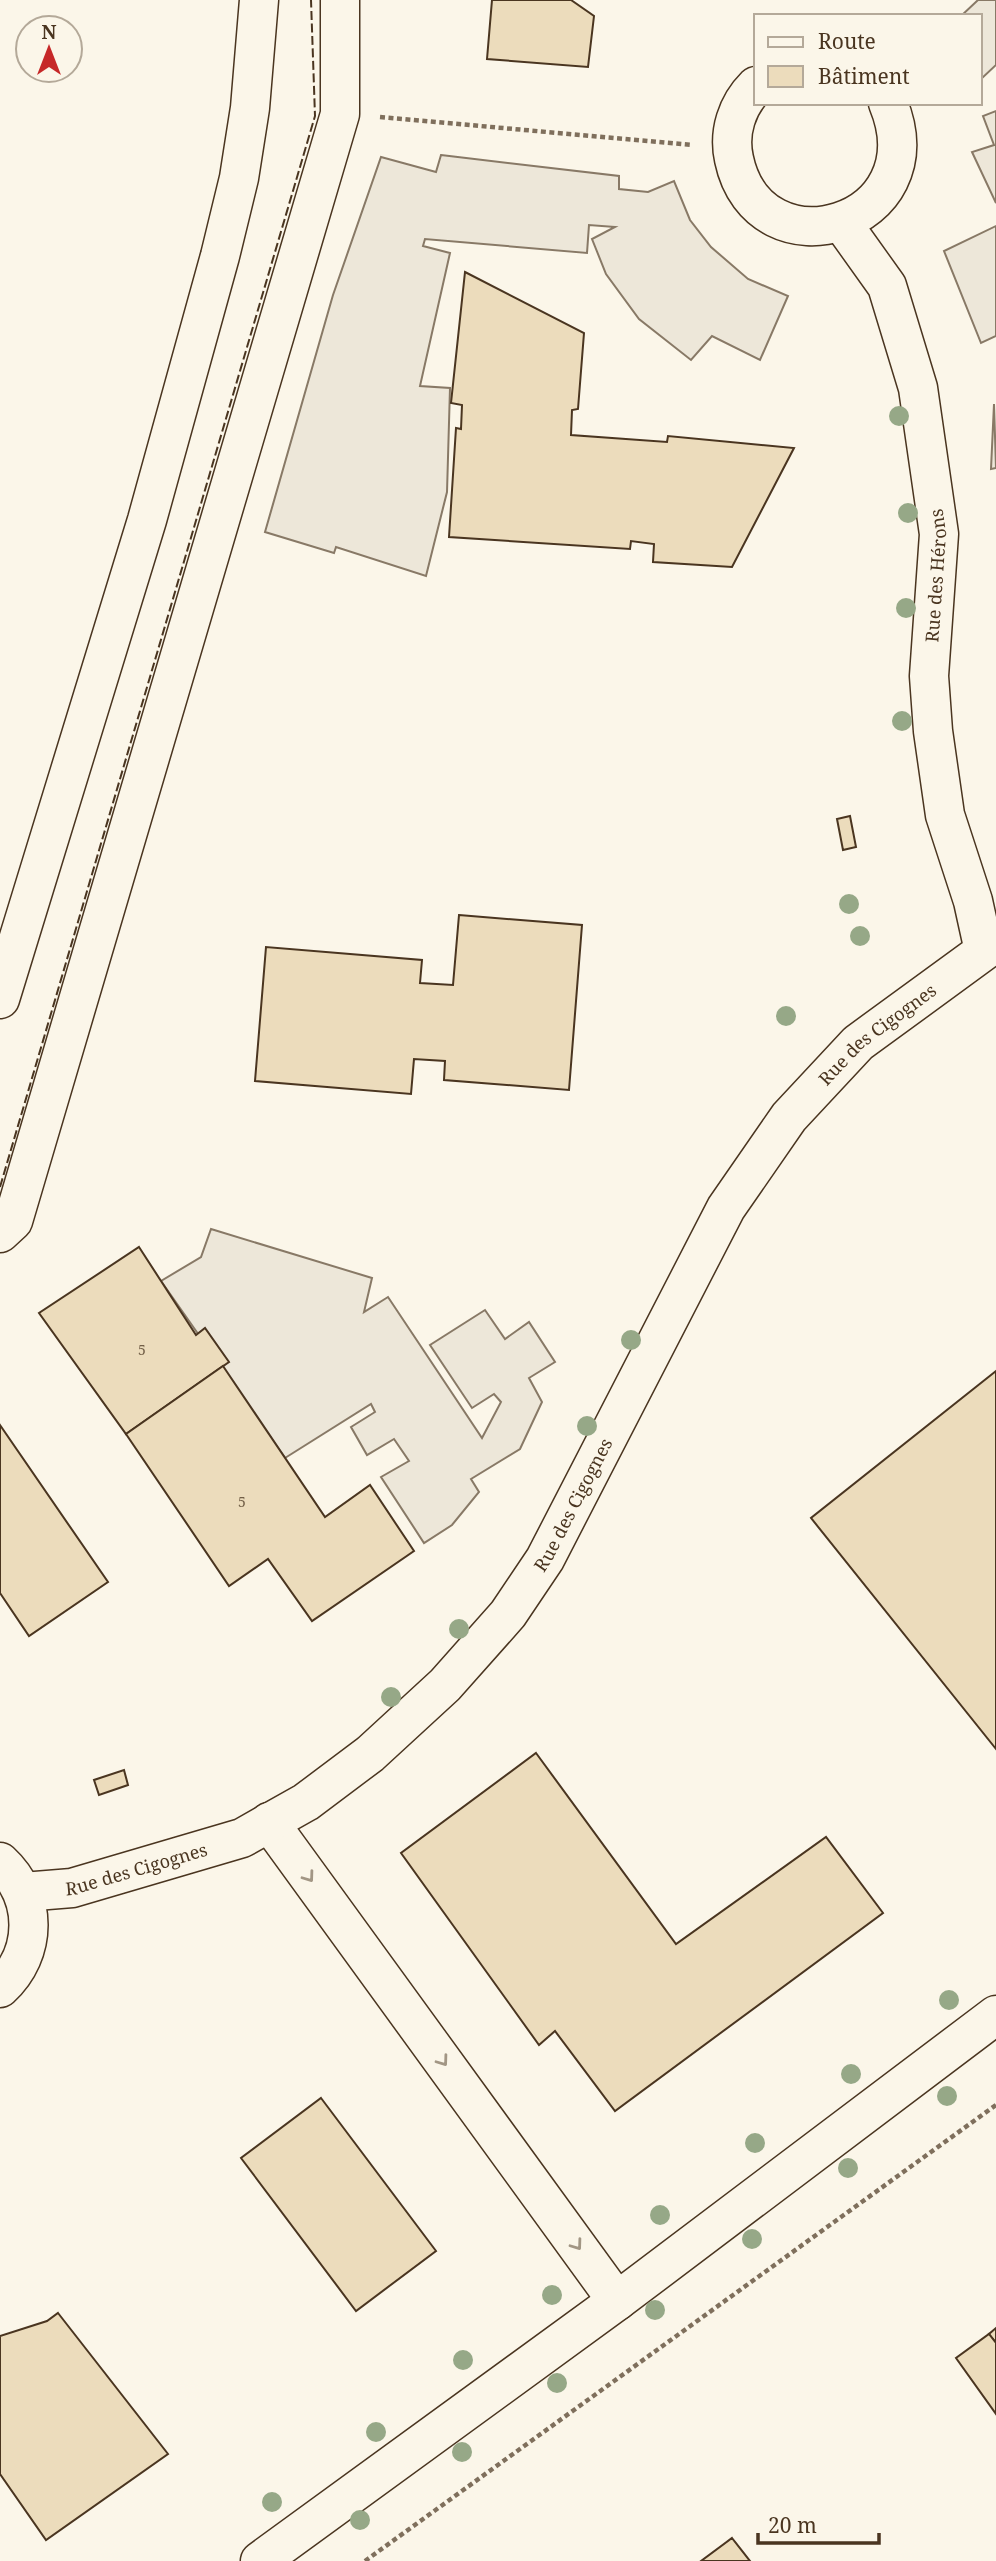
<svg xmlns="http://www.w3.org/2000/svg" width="996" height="2561" font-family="'Noto Serif',serif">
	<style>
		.parking { fill: #ede7d9; stroke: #887966; stroke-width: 2 }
		.building { fill: #ecdcbc; stroke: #4a3520; stroke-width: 2 }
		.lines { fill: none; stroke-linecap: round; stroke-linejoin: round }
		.minor-casing { stroke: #4a3520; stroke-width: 41 }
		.major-casing { stroke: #4a3520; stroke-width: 41 }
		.path { stroke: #7f6f5c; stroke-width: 4.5; stroke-dasharray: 5 3.5; stroke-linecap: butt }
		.minor { stroke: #fbf6e9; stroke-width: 38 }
		.major { stroke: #fbf6e9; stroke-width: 38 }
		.fence { stroke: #4a3520; stroke-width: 2; stroke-dasharray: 9 3.5; stroke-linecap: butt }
		.tree { fill: #96a887 }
		.oneway { stroke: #a29684 }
		.labels { text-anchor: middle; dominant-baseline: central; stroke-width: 5; stroke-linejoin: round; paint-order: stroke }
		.number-label { font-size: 14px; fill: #725f47 }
		.street-label { font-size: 18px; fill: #4a3520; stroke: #fbf6e9 }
	</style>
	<rect width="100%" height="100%" fill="#fbf6e9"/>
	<g class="parking">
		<polygon points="978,0 996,0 996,65 980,80 980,16 961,16"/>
		<polygon points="996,111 996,203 972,152 994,145 983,116"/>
		<polygon points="441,155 619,176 619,189 648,192 674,181 690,220 711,247 748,279 788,296 760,360 712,336 691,360 639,319 606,274 592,239 615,227 589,225 587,253 425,239 423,246 450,253 420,386 450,388 447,492 426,576 336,547 334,553 265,532 333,295 381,157 436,172"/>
		<polygon points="996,226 996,336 981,343 944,251"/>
		<polygon points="994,404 996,468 991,469"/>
		<polygon points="211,1229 372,1278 364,1312 388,1297 482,1438 501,1402 494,1394 472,1408 430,1345 485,1310 505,1339 529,1322 555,1362 529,1378 542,1402 520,1449 471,1479 479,1492 452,1525 424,1543 381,1477 409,1461 394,1439 367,1455 351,1427 375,1412 371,1404 285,1458 161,1281 201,1257"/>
	</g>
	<g class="building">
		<polygon points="492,0 571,0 594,16 588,67 487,59"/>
		<polygon points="465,272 584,333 578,409 572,410 571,435 667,442 668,436 794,448 732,567 653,562 654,544 631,541 630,549 449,537 456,428 461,429 462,405 451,403"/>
		<polygon points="850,816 856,847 843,850 837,819"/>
		<polygon points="459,915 582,925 569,1090 444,1080 445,1061 414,1059 411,1094 255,1081 266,947 422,960 420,983 453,985"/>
		<polygon points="139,1247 196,1335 205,1328 229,1362 126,1434 39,1313"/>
		<polygon points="223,1366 325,1517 370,1485 414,1551 312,1621 268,1559 229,1586 126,1434"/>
		<polygon points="996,1371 996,1749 811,1518"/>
		<polygon points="0,1425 108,1582 29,1636 0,1593"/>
		<polygon points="536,1753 676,1944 826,1837 883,1913 615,2111 555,2031 539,2045 401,1853"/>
		<polygon points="124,1770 128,1785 99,1795 94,1780"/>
		<polygon points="321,2098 436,2251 356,2311 241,2158"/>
		<polygon points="58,2313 168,2454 46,2540 0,2474 0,2336 47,2321"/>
		<polygon points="996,2328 996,2343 989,2334"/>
		<polygon points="989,2334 996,2343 996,2414 956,2358"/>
		<polygon points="732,2538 750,2561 701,2561"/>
	</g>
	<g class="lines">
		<g class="minor-casing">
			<g id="minor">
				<path d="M756,86C737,105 728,132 734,159C759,278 939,226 888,103"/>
				<polyline points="0,999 147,520 220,256 239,178 250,108 259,0"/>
				<polyline points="0,1233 13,1221 340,114 340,0"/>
				<polyline points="269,1822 617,2301"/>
				<path d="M0,1862C38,1897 38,1953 0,1988"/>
				<path id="s1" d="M23,1892L72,1888L242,1838L306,1802L370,1754L445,1685L508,1614L545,1559L726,1208L789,1117L858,1043L984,951L973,901L945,815L933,731L929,676L939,534L918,388L887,286L842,223"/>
			</g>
		</g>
		<g class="major-casing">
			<polyline id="major" points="260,2561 617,2301 996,2015"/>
		</g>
		<g class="path">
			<polyline points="380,117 692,145"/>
			<polyline points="365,2561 996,2105"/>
		</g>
		<use href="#minor" class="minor"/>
		<use href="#major" class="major"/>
		<polyline class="fence" points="0,1187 315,116 311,0"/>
	</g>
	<g class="tree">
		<circle cx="899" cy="416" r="10"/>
		<circle cx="908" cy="513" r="10"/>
		<circle cx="906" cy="608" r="10"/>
		<circle cx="902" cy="721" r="10"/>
		<circle cx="849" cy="904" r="10"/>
		<circle cx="860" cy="936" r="10"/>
		<circle cx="786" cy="1016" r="10"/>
		<circle cx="631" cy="1340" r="10"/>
		<circle cx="587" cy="1426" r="10"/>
		<circle cx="459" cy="1629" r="10"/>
		<circle cx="391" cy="1697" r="10"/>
		<circle cx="949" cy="2000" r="10"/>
		<circle cx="851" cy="2074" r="10"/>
		<circle cx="947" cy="2096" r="10"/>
		<circle cx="755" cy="2143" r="10"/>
		<circle cx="848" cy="2168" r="10"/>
		<circle cx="660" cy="2215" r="10"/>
		<circle cx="752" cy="2239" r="10"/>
		<circle cx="552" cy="2295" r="10"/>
		<circle cx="655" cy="2310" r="10"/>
		<circle cx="463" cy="2360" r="10"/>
		<circle cx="557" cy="2383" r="10"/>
		<circle cx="376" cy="2432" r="10"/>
		<circle cx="462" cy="2452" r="10"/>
		<circle cx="272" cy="2502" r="10"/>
		<circle cx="360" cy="2520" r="10"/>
	</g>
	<defs><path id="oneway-chevron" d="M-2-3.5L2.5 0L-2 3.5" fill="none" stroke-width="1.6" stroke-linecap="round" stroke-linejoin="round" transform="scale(1.75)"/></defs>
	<g class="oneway">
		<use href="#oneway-chevron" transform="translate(309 1877) rotate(54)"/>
		<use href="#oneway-chevron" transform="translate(443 2061) rotate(54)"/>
		<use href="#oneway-chevron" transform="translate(577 2245) rotate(54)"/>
	</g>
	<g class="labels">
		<g class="number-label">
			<text x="142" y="1349">5</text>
			<text x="242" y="1501">5</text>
		</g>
		<g class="street-label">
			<text stroke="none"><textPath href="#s1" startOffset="1788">Rue des Hérons</textPath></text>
			<text stroke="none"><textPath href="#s1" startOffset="1270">Rue des Cigognes</textPath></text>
			<text stroke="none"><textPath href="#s1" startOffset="704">Rue des Cigognes</textPath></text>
			<text stroke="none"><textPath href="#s1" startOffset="116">Rue des Cigognes</textPath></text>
		</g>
	</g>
	<rect x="754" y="14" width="228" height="91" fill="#fbf6e9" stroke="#b4a999" stroke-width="2"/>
	<rect x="768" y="37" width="35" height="10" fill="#fbf6e9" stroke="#b4a999" stroke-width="2"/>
	<text x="818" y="49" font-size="21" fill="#4a3520">Route</text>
	<rect x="768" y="66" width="35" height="21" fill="#ecdcbc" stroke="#b4a999" stroke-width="2"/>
	<text x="818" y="84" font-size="21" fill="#4a3520">Bâtiment</text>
	<g transform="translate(49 49)"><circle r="33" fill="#fbf6e9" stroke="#b4a999" stroke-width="2"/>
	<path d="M0-5L12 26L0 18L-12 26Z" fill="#c62828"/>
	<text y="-10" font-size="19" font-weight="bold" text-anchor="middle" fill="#4a3520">N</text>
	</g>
	<path d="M758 2533v10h121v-10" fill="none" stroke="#4a3520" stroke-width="3.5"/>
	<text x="768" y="2533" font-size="21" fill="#4a3520" stroke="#fbf6e9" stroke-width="5" paint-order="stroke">20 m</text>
</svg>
